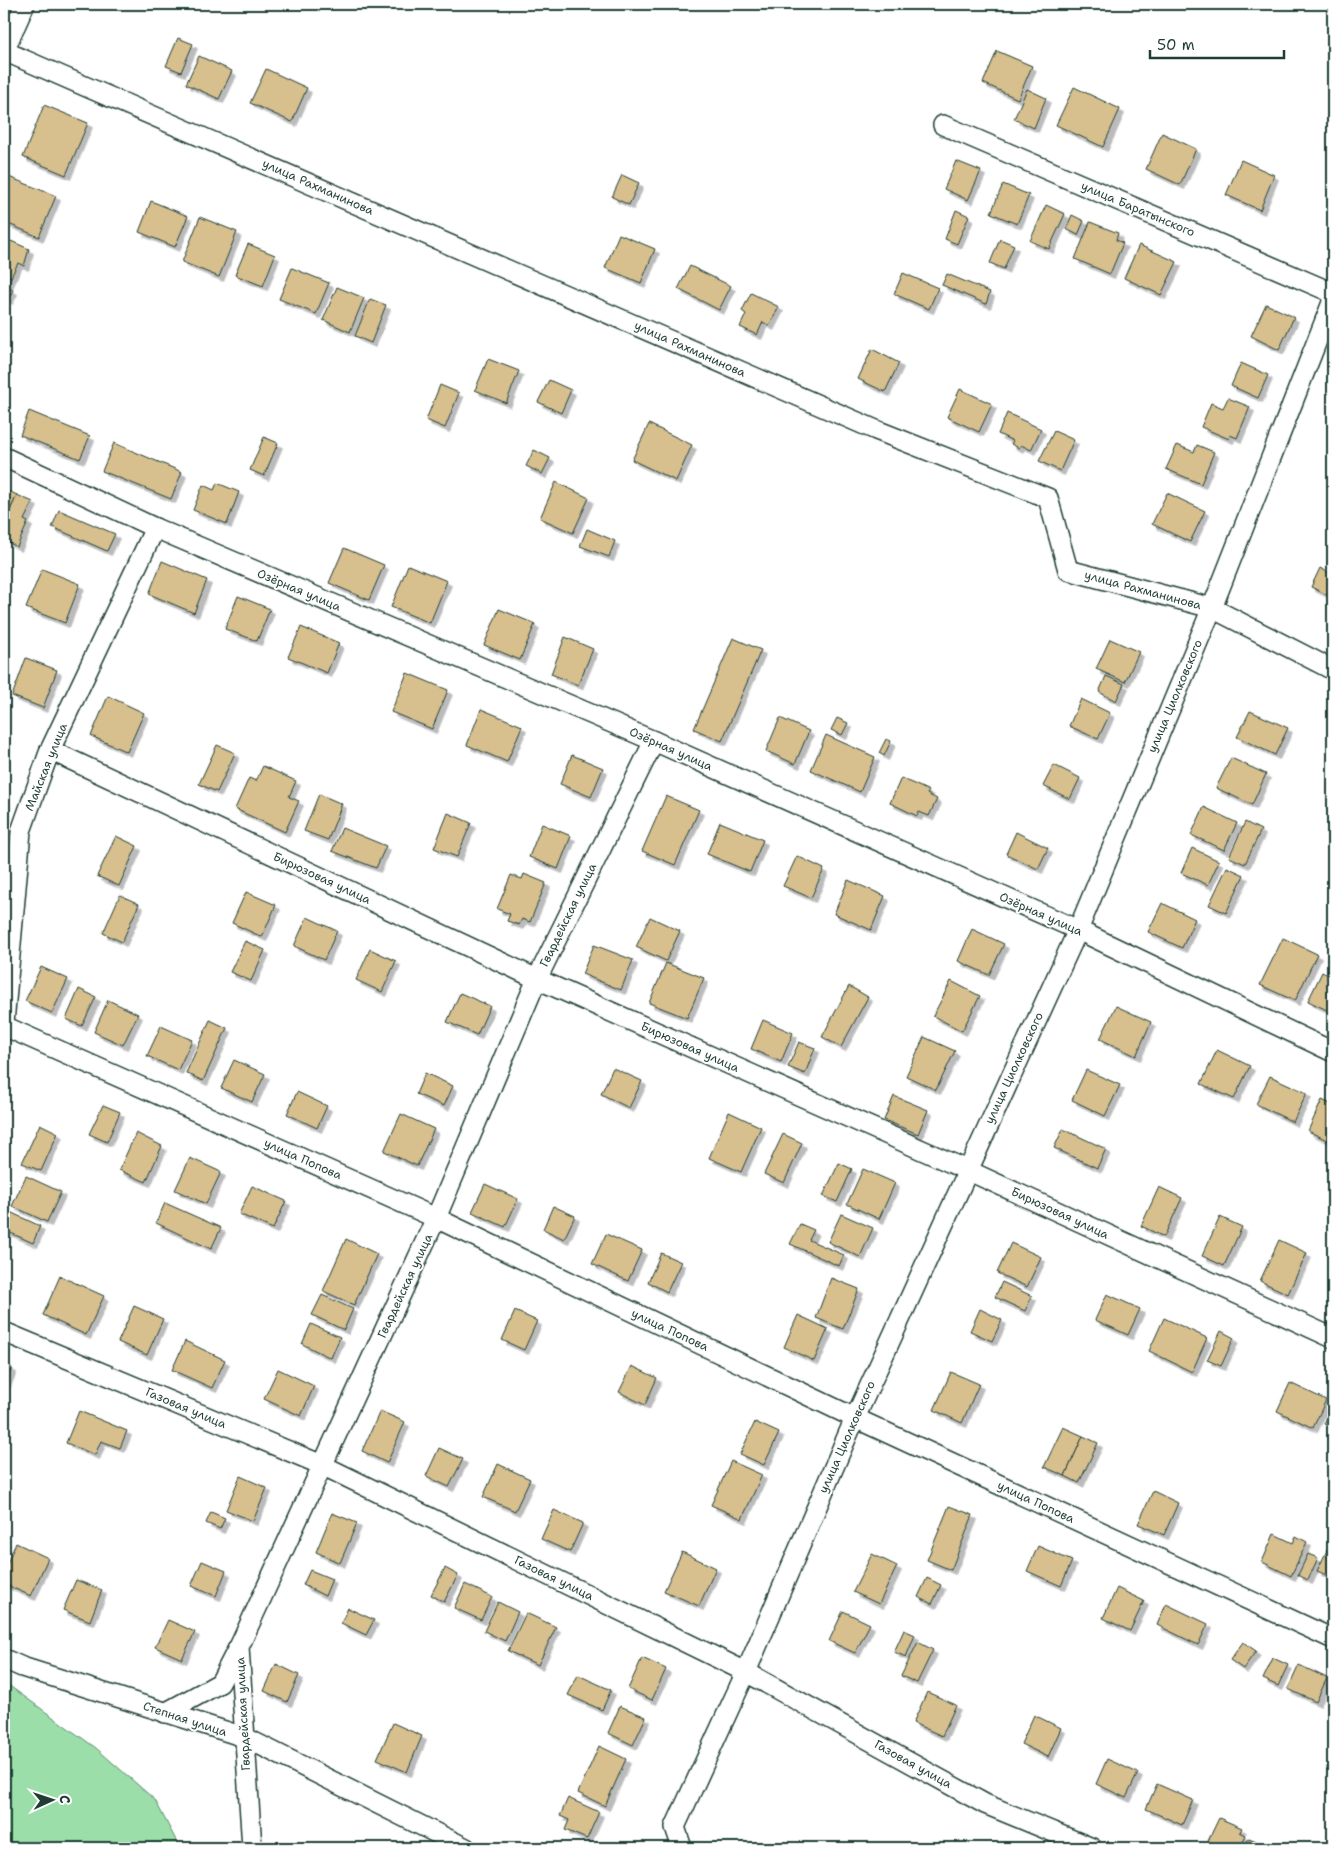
<svg xmlns="http://www.w3.org/2000/svg" width="1337" height="1852" font-family="'Shantell Sans',sans-serif">
	<style>
		.green { fill: #9cdea9; stroke: #5e8e6e }
		.building { fill: #d7bf8e; stroke: #1f3d34; filter: url(#shadow) }
		.lines { fill: none; stroke-linecap: round; stroke-linejoin: round }
		.minor-casing { stroke: #1f3d34; stroke-width: 22 }
		.minor { stroke: #fff; stroke-width: 19 }
		.labels { text-anchor: middle; dominant-baseline: central; stroke-width: 4; stroke-linejoin: round; paint-order: stroke }
		.street-label { font-size: 12px; fill: #1f3d34; stroke: #fff }
	</style>
	<defs>
		<filter id="shadow"><feDropShadow dx="4.5" dy="4.5" stdDeviation="0" flood-color="#0004"/></filter>
	</defs>
	<rect width="100%" height="100%" fill="#fff"/>
	<filter id="ink" filterUnits="userSpaceOnUse"><feTurbulence type="fractalNoise" baseFrequency=".02" numOctaves="2"/><feDisplacementMap in="SourceGraphic" scale="10" xChannelSelector="R" yChannelSelector="G"/><feConvolveMatrix kernelMatrix="1 2 1 2 8 2 1 2 1" color-interpolation-filters="sRGB"/></filter>
	<g filter="url(#ink)">
		<polygon class="green" points="4,1682 96,1748 155,1800 180,1848 4,1848"/>
		<g class="building">
			<polygon points="178,38 193,44 181,72 166,66"/>
			<polygon points="997,51 1032,66 1018,99 983,83"/>
			<polygon points="199,56 232,71 219,99 186,84"/>
			<polygon points="266,69 307,88 292,122 250,103"/>
			<polygon points="1074,87 1120,109 1103,147 1056,125"/>
			<polygon points="1027,89 1046,98 1034,128 1014,119"/>
			<polygon points="44,105 88,123 66,175 23,157"/>
			<polygon points="1162,133 1196,149 1180,185 1146,169"/>
			<polygon points="1241,160 1274,175 1260,210 1226,195"/>
			<polygon points="956,161 981,171 968,200 944,189"/>
			<polygon points="622,175 639,183 629,205 612,197"/>
			<polygon points="9,177 56,196 39,237 4,222 4,190"/>
			<polygon points="1003,184 1029,195 1017,224 991,213"/>
			<polygon points="151,201 188,216 175,247 139,232"/>
			<polygon points="1046,205 1065,214 1049,249 1030,241"/>
			<polygon points="956,210 969,216 957,244 945,239"/>
			<polygon points="1072,215 1084,221 1078,235 1066,229"/>
			<polygon points="200,217 237,232 219,277 182,262"/>
			<polygon points="1090,222 1118,233 1116,240 1123,243 1110,274 1075,259"/>
			<polygon points="619,234 655,249 641,283 605,268"/>
			<polygon points="1000,239 1014,245 1004,269 990,263"/>
			<polygon points="11,241 29,249 24,266 18,263 11,277 4,274 4,245 8,247"/>
			<polygon points="248,244 275,255 263,286 235,275"/>
			<polygon points="1139,245 1177,262 1161,295 1124,278"/>
			<polygon points="690,266 731,286 719,310 678,289"/>
			<polygon points="292,268 329,283 316,314 279,299"/>
			<polygon points="903,273 938,288 929,309 894,294"/>
			<polygon points="4,274 11,277 7,287 13,290 8,300 4,298"/>
			<polygon points="947,274 990,292 986,304 942,285"/>
			<polygon points="337,287 364,298 350,332 323,320"/>
			<polygon points="751,293 779,307 769,326 763,322 757,335 740,327 746,314 742,311"/>
			<polygon points="370,299 386,305 371,343 355,336"/>
			<polygon points="1266,304 1294,317 1279,350 1251,336"/>
			<polygon points="872,349 899,363 885,392 858,379"/>
			<polygon points="488,359 519,371 506,403 475,390"/>
			<polygon points="1241,363 1268,375 1258,398 1231,386"/>
			<polygon points="549,380 571,390 561,413 538,402"/>
			<polygon points="440,385 459,393 445,428 426,420"/>
			<polygon points="960,389 992,404 979,432 947,417"/>
			<polygon points="1228,398 1250,407 1237,438 1230,435 1229,439 1201,427 1211,403 1223,408"/>
			<polygon points="29,411 90,436 80,459 20,435"/>
			<polygon points="1007,413 1041,429 1031,450 1021,445 1019,448 1011,444 1013,441 998,434"/>
			<polygon points="649,424 692,445 676,481 632,460"/>
			<polygon points="1054,431 1074,440 1060,471 1039,461"/>
			<polygon points="264,437 278,443 264,476 250,470"/>
			<polygon points="114,443 182,472 171,499 102,471"/>
			<polygon points="1177,445 1194,452 1197,445 1214,452 1201,484 1166,469"/>
			<polygon points="534,450 550,458 542,474 526,466"/>
			<polygon points="556,482 589,498 573,533 540,518"/>
			<polygon points="217,483 239,492 227,524 193,510 203,485 214,490"/>
			<polygon points="4,489 17,495 4,524"/>
			<polygon points="1167,493 1205,511 1190,542 1152,524"/>
			<polygon points="17,495 33,502 24,520 28,522 17,547 6,541 8,535 4,533 4,524"/>
			<polygon points="59,510 115,534 107,551 52,527"/>
			<polygon points="587,529 615,541 609,557 580,546"/>
			<polygon points="344,548 384,565 369,600 329,583"/>
			<polygon points="162,561 207,580 194,613 149,594"/>
			<polygon points="408,565 447,581 430,623 391,607"/>
			<polygon points="1320,568 1333,575 1333,598 1311,587"/>
			<polygon points="42,569 80,584 65,623 26,608"/>
			<polygon points="238,596 270,609 257,641 225,629"/>
			<polygon points="499,609 535,624 520,660 484,645"/>
			<polygon points="301,627 339,643 327,673 288,657"/>
			<polygon points="565,637 593,649 578,685 551,674"/>
			<polygon points="733,638 761,650 722,741 694,729"/>
			<polygon points="1110,639 1139,652 1125,682 1096,669"/>
			<polygon points="26,658 57,670 43,708 12,696"/>
			<polygon points="407,673 448,690 432,729 391,712"/>
			<polygon points="1106,676 1124,684 1116,701 1099,692"/>
			<polygon points="108,696 144,713 127,752 91,736"/>
			<polygon points="1081,699 1110,713 1098,739 1069,726"/>
			<polygon points="481,709 522,726 507,762 467,745"/>
			<polygon points="1250,711 1288,728 1275,755 1237,737"/>
			<polygon points="780,718 809,731 795,764 766,751"/>
			<polygon points="837,718 848,723 842,735 831,730"/>
			<polygon points="826,735 875,757 860,792 811,770"/>
			<polygon points="886,739 891,741 884,756 879,753"/>
			<polygon points="217,745 235,753 217,792 199,784"/>
			<polygon points="572,755 603,768 591,797 560,784"/>
			<polygon points="1231,758 1266,774 1252,805 1216,788"/>
			<polygon points="1054,765 1080,778 1070,799 1043,786"/>
			<polygon points="263,766 296,781 289,797 299,801 285,832 235,809 249,778 256,781"/>
			<polygon points="901,778 929,791 927,794 937,799 929,816 919,812 917,816 890,803"/>
			<polygon points="319,794 342,804 328,840 304,831"/>
			<polygon points="666,796 699,810 675,865 642,851"/>
			<polygon points="1204,807 1237,823 1224,850 1191,835"/>
			<polygon points="448,813 471,823 457,857 434,848"/>
			<polygon points="720,822 763,840 750,872 707,854"/>
			<polygon points="1245,822 1261,830 1245,864 1229,857"/>
			<polygon points="542,824 571,836 558,869 529,857"/>
			<polygon points="342,828 386,846 376,868 332,851"/>
			<polygon points="1016,832 1048,848 1038,869 1006,854"/>
			<polygon points="116,836 137,846 119,886 97,876"/>
			<polygon points="1192,848 1219,861 1208,885 1181,873"/>
			<polygon points="797,856 824,869 811,898 783,886"/>
			<polygon points="1227,867 1244,875 1226,913 1209,905"/>
			<polygon points="524,874 546,883 530,922 522,919 519,925 507,921 510,914 497,909 511,875 522,879"/>
			<polygon points="848,880 885,896 871,930 834,914"/>
			<polygon points="246,892 276,905 262,937 232,923"/>
			<polygon points="120,895 139,904 122,942 103,933"/>
			<polygon points="1162,903 1195,919 1182,948 1148,932"/>
			<polygon points="307,917 337,931 324,960 294,946"/>
			<polygon points="650,917 680,931 666,961 636,947"/>
			<polygon points="972,929 1004,944 989,975 958,961"/>
			<polygon points="1283,938 1317,954 1295,1001 1260,985"/>
			<polygon points="245,941 265,950 251,981 230,972"/>
			<polygon points="594,945 633,960 621,990 582,974"/>
			<polygon points="370,949 396,961 382,992 356,980"/>
			<polygon points="666,963 704,978 687,1018 649,1003"/>
			<polygon points="41,967 68,979 52,1013 25,1001"/>
			<polygon points="1322,972 1333,977 1333,1013 1308,1001"/>
			<polygon points="951,981 980,996 962,1031 933,1016"/>
			<polygon points="849,986 868,997 841,1047 822,1037"/>
			<polygon points="79,989 96,997 82,1026 66,1019"/>
			<polygon points="460,993 490,1006 477,1035 447,1022"/>
			<polygon points="108,1000 138,1014 123,1045 94,1032"/>
			<polygon points="1116,1006 1151,1022 1136,1056 1100,1039"/>
			<polygon points="210,1020 227,1028 203,1081 186,1073"/>
			<polygon points="763,1020 793,1033 781,1062 751,1049"/>
			<polygon points="161,1026 192,1040 178,1070 147,1056"/>
			<polygon points="924,1037 955,1051 936,1090 906,1076"/>
			<polygon points="799,1042 815,1048 805,1074 788,1067"/>
			<polygon points="1217,1050 1250,1066 1234,1099 1201,1084"/>
			<polygon points="234,1060 265,1074 252,1102 221,1088"/>
			<polygon points="613,1068 642,1081 629,1108 601,1094"/>
			<polygon points="1086,1070 1120,1085 1105,1116 1072,1100"/>
			<polygon points="425,1073 453,1086 444,1106 416,1094"/>
			<polygon points="1270,1076 1307,1093 1293,1122 1256,1104"/>
			<polygon points="297,1092 327,1106 317,1128 287,1114"/>
			<polygon points="894,1096 928,1110 918,1134 884,1120"/>
			<polygon points="1322,1100 1333,1105 1333,1143 1308,1131"/>
			<polygon points="103,1105 120,1112 107,1142 89,1134"/>
			<polygon points="729,1112 761,1127 741,1172 709,1158"/>
			<polygon points="401,1114 434,1129 417,1166 384,1151"/>
			<polygon points="40,1124 58,1133 41,1171 22,1163"/>
			<polygon points="1063,1129 1106,1149 1097,1168 1054,1148"/>
			<polygon points="136,1133 162,1146 146,1182 119,1170"/>
			<polygon points="783,1134 802,1143 784,1183 764,1174"/>
			<polygon points="190,1158 221,1172 206,1204 175,1190"/>
			<polygon points="839,1163 852,1169 837,1202 823,1196"/>
			<polygon points="863,1169 895,1183 879,1219 847,1204"/>
			<polygon points="26,1176 61,1192 47,1222 12,1206"/>
			<polygon points="485,1184 518,1199 505,1227 472,1212"/>
			<polygon points="252,1186 286,1201 273,1229 239,1214"/>
			<polygon points="1159,1187 1182,1198 1164,1237 1141,1226"/>
			<polygon points="165,1203 221,1228 211,1249 156,1223"/>
			<polygon points="553,1206 575,1216 564,1239 543,1229"/>
			<polygon points="10,1212 40,1226 33,1243 4,1230"/>
			<polygon points="841,1214 873,1228 860,1257 828,1242"/>
			<polygon points="1220,1217 1242,1227 1224,1266 1202,1256"/>
			<polygon points="800,1224 814,1230 809,1240 844,1255 839,1266 790,1244"/>
			<polygon points="606,1234 642,1250 628,1281 592,1264"/>
			<polygon points="346,1239 377,1254 354,1305 323,1291"/>
			<polygon points="1279,1240 1307,1253 1288,1294 1260,1281"/>
			<polygon points="1011,1243 1041,1257 1027,1287 997,1273"/>
			<polygon points="661,1253 681,1262 667,1292 648,1282"/>
			<polygon points="60,1276 104,1296 86,1335 43,1315"/>
			<polygon points="831,1278 859,1289 843,1329 816,1318"/>
			<polygon points="1002,1282 1032,1296 1025,1311 995,1297"/>
			<polygon points="1107,1294 1140,1309 1128,1335 1095,1320"/>
			<polygon points="322,1295 353,1309 344,1330 312,1315"/>
			<polygon points="134,1306 163,1319 147,1355 118,1342"/>
			<polygon points="980,1309 1002,1320 992,1341 970,1331"/>
			<polygon points="515,1311 537,1321 524,1350 502,1340"/>
			<polygon points="798,1315 828,1329 814,1361 784,1347"/>
			<polygon points="1164,1318 1207,1338 1192,1372 1149,1351"/>
			<polygon points="311,1324 340,1337 331,1358 302,1344"/>
			<polygon points="1221,1331 1234,1338 1221,1366 1207,1360"/>
			<polygon points="185,1341 225,1360 212,1388 172,1370"/>
			<polygon points="4,1364 12,1368 4,1387"/>
			<polygon points="632,1366 657,1378 645,1405 619,1392"/>
			<polygon points="278,1369 314,1386 301,1416 264,1399"/>
			<polygon points="951,1372 979,1384 962,1423 934,1410"/>
			<polygon points="1290,1383 1326,1400 1313,1428 1277,1411"/>
			<polygon points="1333,1404 1333,1428 1324,1424"/>
			<polygon points="79,1411 127,1431 120,1448 101,1441 95,1455 66,1443"/>
			<polygon points="380,1411 405,1422 387,1463 362,1451"/>
			<polygon points="755,1422 779,1433 764,1465 740,1454"/>
			<polygon points="1063,1427 1083,1436 1065,1476 1044,1467"/>
			<polygon points="1083,1436 1098,1443 1079,1483 1065,1476"/>
			<polygon points="439,1448 463,1459 449,1487 426,1476"/>
			<polygon points="731,1461 762,1475 742,1519 711,1505"/>
			<polygon points="498,1464 530,1479 515,1511 483,1497"/>
			<polygon points="240,1476 267,1488 253,1521 226,1510"/>
			<polygon points="1153,1491 1178,1503 1164,1535 1138,1524"/>
			<polygon points="949,1506 973,1515 951,1570 927,1560"/>
			<polygon points="554,1510 583,1523 570,1552 541,1539"/>
			<polygon points="211,1512 225,1518 220,1529 206,1523"/>
			<polygon points="332,1513 357,1523 340,1563 316,1552"/>
			<polygon points="1274,1534 1293,1543 1296,1536 1307,1542 1291,1576 1262,1562"/>
			<polygon points="1331,1542 1333,1543 1333,1578 1317,1571"/>
			<polygon points="16,1543 48,1558 31,1596 4,1584 4,1570"/>
			<polygon points="1038,1546 1072,1561 1061,1586 1027,1571"/>
			<polygon points="682,1552 716,1568 699,1606 664,1591"/>
			<polygon points="872,1554 897,1566 879,1604 853,1592"/>
			<polygon points="1308,1554 1318,1558 1308,1580 1298,1575"/>
			<polygon points="202,1561 226,1571 216,1596 191,1586"/>
			<polygon points="445,1568 458,1575 444,1602 431,1595"/>
			<polygon points="310,1570 332,1579 325,1596 303,1585"/>
			<polygon points="927,1578 941,1585 932,1604 918,1597"/>
			<polygon points="76,1580 102,1590 90,1621 63,1610"/>
			<polygon points="465,1584 492,1597 481,1620 454,1608"/>
			<polygon points="1117,1588 1144,1601 1130,1631 1103,1618"/>
			<polygon points="498,1602 518,1612 505,1641 484,1631"/>
			<polygon points="1166,1604 1208,1624 1198,1645 1157,1625"/>
			<polygon points="348,1608 374,1620 366,1635 341,1623"/>
			<polygon points="843,1611 870,1624 855,1653 829,1641"/>
			<polygon points="526,1613 556,1627 538,1665 508,1651"/>
			<polygon points="168,1620 195,1632 182,1659 155,1647"/>
			<polygon points="904,1630 915,1635 906,1657 894,1652"/>
			<polygon points="918,1642 933,1650 917,1683 901,1676"/>
			<polygon points="1243,1642 1256,1651 1243,1669 1230,1660"/>
			<polygon points="642,1658 666,1669 652,1700 628,1689"/>
			<polygon points="1273,1658 1288,1665 1278,1686 1263,1679"/>
			<polygon points="276,1664 299,1675 287,1702 264,1691"/>
			<polygon points="1299,1665 1327,1678 1316,1702 1288,1689"/>
			<polygon points="578,1675 611,1690 602,1710 568,1695"/>
			<polygon points="927,1692 956,1705 942,1736 913,1723"/>
			<polygon points="620,1706 646,1717 633,1745 608,1733"/>
			<polygon points="1034,1715 1061,1728 1048,1757 1021,1744"/>
			<polygon points="393,1723 422,1736 407,1772 377,1759"/>
			<polygon points="599,1746 626,1759 605,1806 578,1793"/>
			<polygon points="1107,1759 1138,1773 1126,1798 1096,1784"/>
			<polygon points="1157,1784 1193,1800 1182,1825 1146,1809"/>
			<polygon points="568,1798 599,1812 587,1839 565,1830 569,1820 560,1816"/>
			<polygon points="1219,1818 1242,1828 1240,1832 1246,1835 1240,1848 1225,1848 1208,1841"/>
			<polygon points="1249,1838 1261,1843 1259,1848 1244,1848"/>
		</g>
		<g class="lines">
			<g class="minor-casing">
				<g id="minor">
					<polyline points="4,51 876,430 1048,498 1068,570 1212,608 1333,670"/>
					<polyline points="4,51 25,4"/>
					<polyline points="943,125 1333,293"/>
					<polyline points="4,457 155,528 654,741 1078,930 1333,1052"/>
					<polyline points="50,750 537,979 967,1170 1333,1338"/>
					<polyline points="4,1023 21,831 50,750 155,528"/>
					<polyline points="4,1026 436,1218 855,1418 1333,1639"/>
					<polyline points="4,1332 322,1465 746,1672 985,1804 1092,1848"/>
					<polyline points="4,1659 22,1667 244,1737 466,1848"/>
					<polyline points="165,1713 220,1683 238,1648"/>
					<polyline points="252,1848 239,1647 436,1218 537,979 654,741"/>
					<polyline points="682,1848 675,1827 746,1672 855,1418 1078,930 1212,608 1333,300"/>
				</g>
			</g>
			<use href="#minor" class="minor"/>
		</g>
	</g>
	<g class="labels">
		<g class="street-label">
			<text transform="translate(318 187) rotate(24)">улица Рахманинова</text>
			<text transform="translate(1138 209) rotate(23)">улица Баратынского</text>
			<text transform="translate(690 349) rotate(24)">улица Рахманинова</text>
			<text transform="translate(299 590) rotate(23)">Озёрная улица</text>
			<text transform="translate(1143 590) rotate(15)">улица Рахманинова</text>
			<text transform="translate(1175 696) rotate(-67)">улица Циолковского</text>
			<text transform="translate(671 749) rotate(24)">Озёрная улица</text>
			<text transform="translate(46 767) rotate(-68)">Майская улица</text>
			<text transform="translate(322 878) rotate(25)">Бирюзовая улица</text>
			<text transform="translate(1041 914) rotate(24)">Озёрная улица</text>
			<text transform="translate(568 915) rotate(-64)">Гвардейская улица</text>
			<text transform="translate(690 1047) rotate(24)">Бирюзовая улица</text>
			<text transform="translate(1014 1068) rotate(-65)">улица Циолковского</text>
			<text transform="translate(303 1159) rotate(24)">улица Попова</text>
			<text transform="translate(1060 1213) rotate(25)">Бирюзовая улица</text>
			<text transform="translate(405 1286) rotate(-65)">Гвардейская улица</text>
			<text transform="translate(670 1330) rotate(25)">улица Попова</text>
			<text transform="translate(186 1408) rotate(23)">Газовая улица</text>
			<text transform="translate(847 1437) rotate(-66)">улица Циолковского</text>
			<text transform="translate(1036 1502) rotate(25)">улица Попова</text>
			<text transform="translate(554 1578) rotate(26)">Газовая улица</text>
			<text transform="translate(243 1714) rotate(-93)">Гвардейская улица</text>
			<text transform="translate(185 1719) rotate(18)">Степная улица</text>
			<text transform="translate(913 1764) rotate(29)">Газовая улица</text>
		</g>
	</g>
	<rect width="1337" height="1852" fill="none" stroke="#fff" stroke-width="20"/>
	<rect x="10" y="10" width="1317" height="1832" fill="none" stroke="#1f3d34" stroke-width="2" filter="url(#ink)"/>
	<g transform="translate(52 1800) rotate(87)" stroke="#ffffff" stroke-width="4" paint-order="stroke">
	<path d="M0-4L9 19L0 12L-9 19Z" fill="#1f3d34"/>
	<text y="-8" font-size="14" font-weight="bold" text-anchor="middle" fill="#1f3d34">С</text>
	</g>
	<path d="M1150 50v8h134v-8" fill="none" stroke="#1f3d34" stroke-width="2.5"/>
	<text x="1157" y="50" font-size="15" fill="#1f3d34" stroke="#ffffff" stroke-width="4" paint-order="stroke">50 m</text>
</svg>
